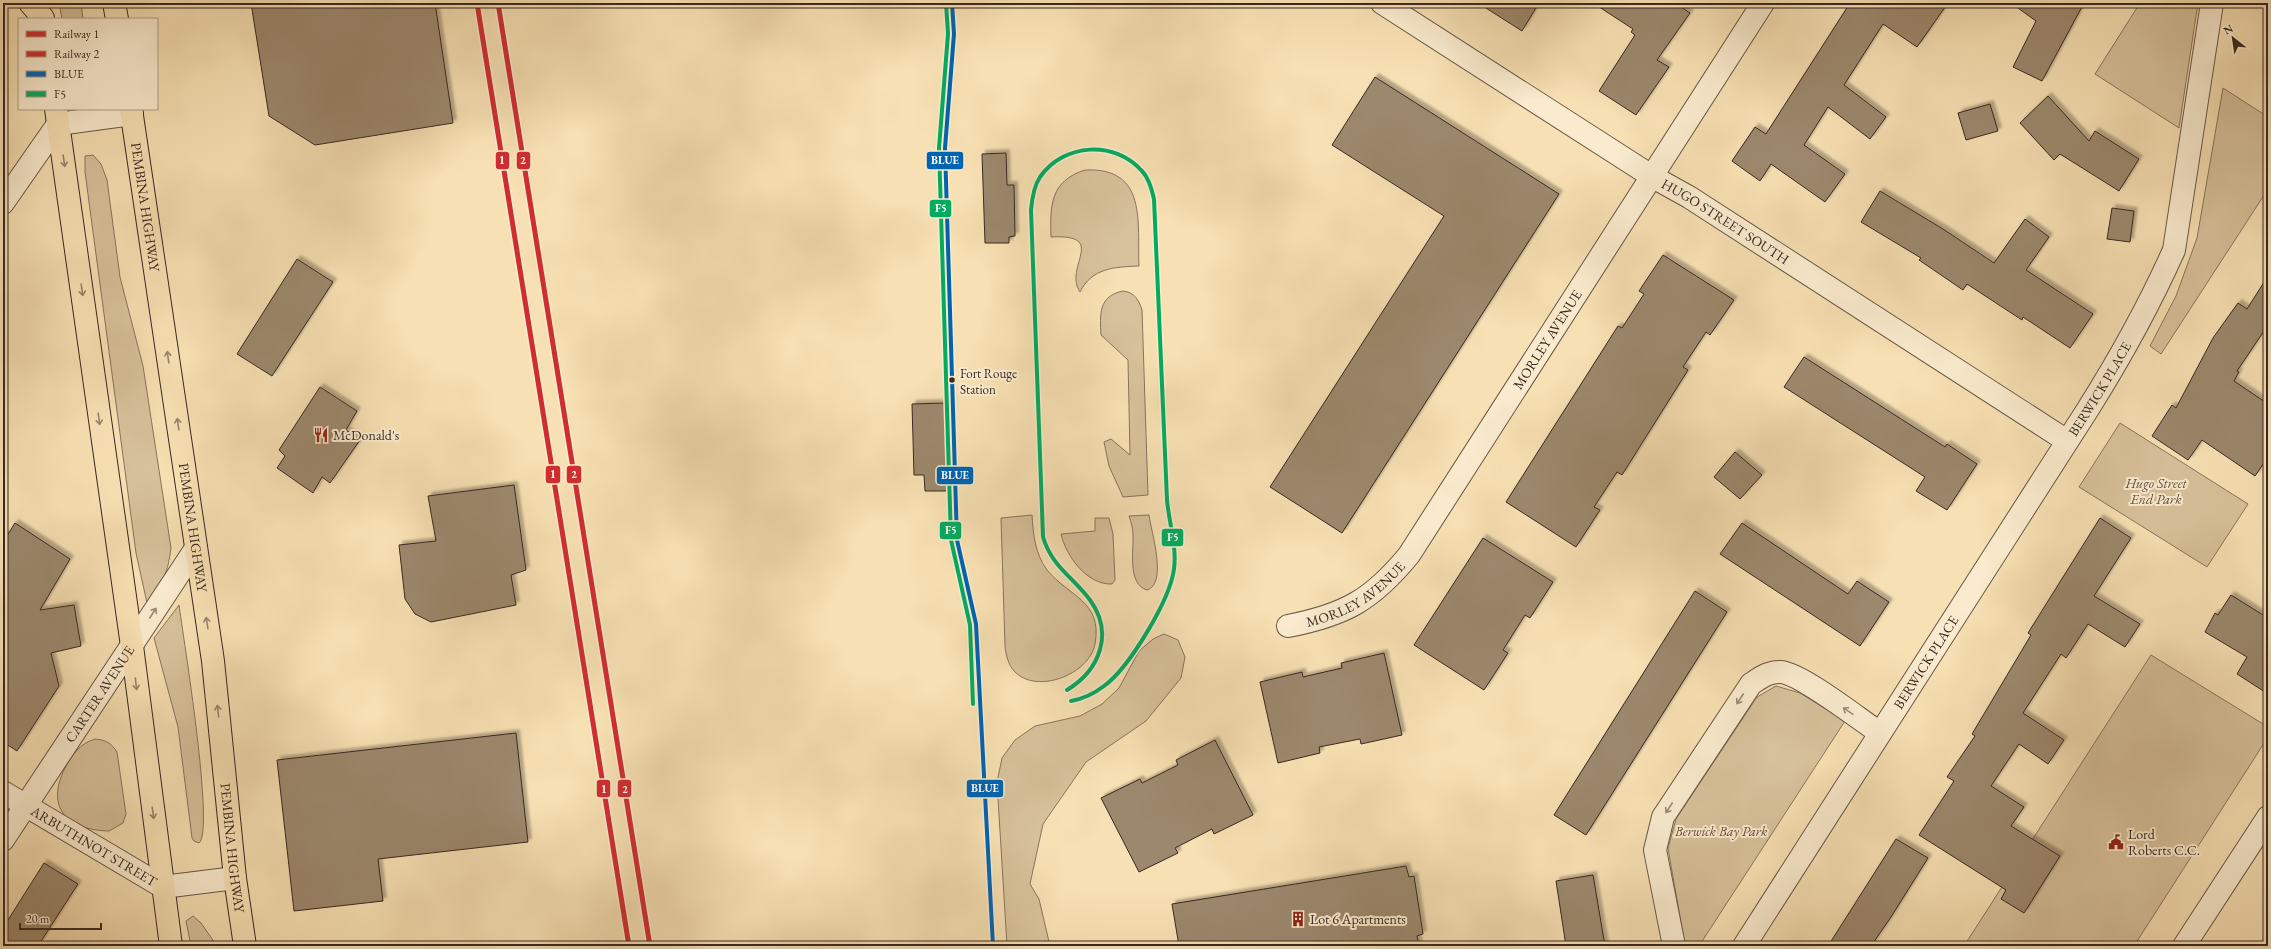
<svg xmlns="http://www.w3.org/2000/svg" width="2271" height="949" font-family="'EB Garamond',serif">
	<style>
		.green { fill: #d7c19a; stroke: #88745e }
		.building { fill: #9c886d; stroke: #392821; filter: url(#shadow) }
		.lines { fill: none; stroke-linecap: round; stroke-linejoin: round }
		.minor-casing { stroke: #685646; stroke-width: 24 }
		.primary-casing { stroke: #392821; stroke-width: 24 }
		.minor { stroke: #faebce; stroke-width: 22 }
		.primary { stroke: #f7e0b3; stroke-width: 22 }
		.bus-1-casing { stroke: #faebce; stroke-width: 7 }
		.bus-2-casing { stroke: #faebce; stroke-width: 7 }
		.bus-1 { stroke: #0064b1; stroke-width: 4 }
		.bus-2 { stroke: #03ab5f; stroke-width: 4 }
		.rail-1-casing { stroke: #faebce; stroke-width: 8 }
		.rail-2-casing { stroke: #faebce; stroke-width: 8 }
		.rail-1 { stroke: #cf2e2f; stroke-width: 5 }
		.rail-2 { stroke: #cf2e2f; stroke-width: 5 }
		.oneway { stroke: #98846a }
		.oneway2 { stroke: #9a8a78 }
		.bus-dot { fill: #392821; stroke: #faebce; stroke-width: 1.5 }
		.labels { text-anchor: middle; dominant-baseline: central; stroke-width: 4; stroke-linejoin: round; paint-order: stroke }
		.bus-label { font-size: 13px; fill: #392821; stroke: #faebce; text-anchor: start }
		.street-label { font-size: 14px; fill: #392821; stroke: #faebce }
		.poi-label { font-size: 14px; fill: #392821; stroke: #faebce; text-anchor: start }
		.park-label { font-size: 14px; font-style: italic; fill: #604e3f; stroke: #faebce }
		.line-badge { stroke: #faebce; stroke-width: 1.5 }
		.badge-label { font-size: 11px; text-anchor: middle; font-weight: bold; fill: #fff }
	</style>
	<defs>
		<filter id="shadow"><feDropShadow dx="3.5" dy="-3.5" stdDeviation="1" flood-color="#0004"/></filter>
	</defs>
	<rect width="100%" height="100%" fill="#f7e0b3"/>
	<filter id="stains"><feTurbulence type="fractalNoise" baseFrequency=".005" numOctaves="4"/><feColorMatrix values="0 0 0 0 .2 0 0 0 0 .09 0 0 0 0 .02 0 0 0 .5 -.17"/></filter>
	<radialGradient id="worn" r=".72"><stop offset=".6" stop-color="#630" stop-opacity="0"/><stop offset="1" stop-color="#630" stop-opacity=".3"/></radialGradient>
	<g class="green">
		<polygon points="59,3 81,3 83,19 62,19"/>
		<polygon points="2140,3 2198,3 2179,128 2095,74"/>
		<polygon points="2223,88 2268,117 2268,189 2161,354 2150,346 2176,296 2197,238"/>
		<path d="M93,155L101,164L107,180L120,277L143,366L171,548C168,572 163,584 147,603L136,553L85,172V156Z"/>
		<path d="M1085,170C1148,167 1137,223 1139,266C1114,267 1092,268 1080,292C1063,267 1109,234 1051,237C1050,206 1050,181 1085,170Z"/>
		<path d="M1123,291C1134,292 1139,300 1142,310L1148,495L1123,497L1109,466L1104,442L1111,439L1130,455L1128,360L1101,335C1100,315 1098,296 1123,291Z"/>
		<polygon points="2120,423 2248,504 2207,567 2079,487"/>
		<path d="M1032,515C1033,533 1035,554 1047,570C1068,596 1103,601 1095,644C1089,675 1036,695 1014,671C1008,664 1006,655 1005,646L1001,518Z"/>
		<path d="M1149,515C1151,531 1168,584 1147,590C1127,584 1134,550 1133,535C1133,528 1131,522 1129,516Z"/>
		<path d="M1095,518H1109L1113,534L1115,580L1112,584C1087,585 1066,556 1061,534L1095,531Z"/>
		<path d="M179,605C183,635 215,831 199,843L194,841L192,838L178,727L154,638Z"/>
		<polygon points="1164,634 1178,640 1185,657 1181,678 1146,721 1086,762 1043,824 1030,884 1039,899 1050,946 1007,946 997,782 1002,758 1015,740 1035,726 1080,716 1102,704 1119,688 1139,651 1153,639"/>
		<polygon points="2151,655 2268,727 2268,737 2134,946 1964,946"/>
		<polygon points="1776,686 1800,693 1845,721 1699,946 1685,946 1668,848 1676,819 1757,697"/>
		<path d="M95,739C106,740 111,743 117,752L126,814L123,823L109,831C67,830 45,808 65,768C73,754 79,744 95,739Z"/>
		<polygon points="193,916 201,923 217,946 191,946 186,921"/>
	</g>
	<g class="building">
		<polygon points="251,3 435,3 453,123 315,145 269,116"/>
		<polygon points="1478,3 1539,3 1522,31"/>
		<polygon points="1593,3 1675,3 1690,13 1657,60 1669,67 1636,115 1599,91 1635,35 1631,32 1633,29"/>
		<polygon points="1850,3 1948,3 1917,47 1883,24 1844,85 1886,117 1870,139 1828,107 1804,145 1845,174 1825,202 1771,164 1760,181 1732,161 1755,127 1766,134"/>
		<polygon points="2011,3 2084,3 2042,81 2013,67 2036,21"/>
		<polygon points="1375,77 1559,194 1342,533 1270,487 1444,216 1332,145"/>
		<polygon points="2048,96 2089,141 2095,131 2139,159 2119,191 2060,154 2054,160 2020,123"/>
		<polygon points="1990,104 1998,131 1966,140 1958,113"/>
		<polygon points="1006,153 1007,185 1014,185 1015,236 1009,237 1009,243 985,243 982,154"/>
		<polygon points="1880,191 1943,229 1994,263 2025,219 2049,237 2026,270 2093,314 2070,348 2023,317 2022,320 1967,284 1963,290 1919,260 1921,258 1861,222"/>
		<polygon points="2112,208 2134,211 2130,242 2107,239"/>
		<polygon points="1663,255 1734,300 1710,335 1706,332 1683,367 1688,370 1622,475 1617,472 1594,507 1600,510 1576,547 1506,502 1618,326 1622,328 1644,294 1639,291"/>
		<polygon points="297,259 333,282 272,376 237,354"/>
		<polygon points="2268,276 2268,325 2237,371 2239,372 2234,381 2268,404 2268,457 2255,476 2202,440 2188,460 2152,436 2172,405 2176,408 2213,338 2238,303 2247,309"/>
		<polygon points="1804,357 1945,447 1947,444 1977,464 1947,510 1916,491 1925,477 1784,387"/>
		<polygon points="320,387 357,411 346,430 360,440 330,483 322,477 313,493 277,468 285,456 279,450"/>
		<polygon points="945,403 948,491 925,491 924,475 914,475 912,404"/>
		<polygon points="1735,452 1762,475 1740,499 1714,477"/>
		<polygon points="514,485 526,570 511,575 516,605 431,622 415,614 405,599 399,545 436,541 428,496"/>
		<polygon points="2100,518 2131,538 2094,596 2140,624 2125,647 2088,624 2066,658 2061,654 2023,713 2064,740 2048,764 2019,744 1991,786 2024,807 2011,826 2060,856 2024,913 2001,899 2006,890 1919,835 1954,781 1947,777 1975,736 1972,734 2031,635 2028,633"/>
		<polygon points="15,523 70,559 40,610 74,605 81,646 51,653 59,686 17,751 3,742 3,542"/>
		<polygon points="1742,523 1848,594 1857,581 1889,602 1860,646 1720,554"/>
		<polygon points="1483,538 1553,582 1530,618 1525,615 1503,650 1508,653 1484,690 1414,645"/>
		<polygon points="1695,591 1727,612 1586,835 1554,815"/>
		<polygon points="2231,595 2268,618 2268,694 2237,674 2247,657 2205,632 2215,613 2218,615"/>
		<polygon points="1384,653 1402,735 1361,744 1360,739 1319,747 1320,753 1278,763 1260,682 1302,672 1303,677 1342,668 1341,663"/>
		<polygon points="516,733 528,842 378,859 383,901 294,911 277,760"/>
		<polygon points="1215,740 1253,815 1214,834 1212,829 1175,848 1178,853 1139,872 1101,798 1140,779 1142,783 1178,765 1176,760"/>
		<polygon points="1896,839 1928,858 1891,917 1871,946 1828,946"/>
		<polygon points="44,863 78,884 38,946 3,946 3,928"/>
		<polygon points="1406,866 1409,877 1414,876 1423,934 1417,936 1419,946 1179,946 1172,904"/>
		<polygon points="1593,875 1605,946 1566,946 1556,881"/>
	</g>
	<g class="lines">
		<g class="minor-casing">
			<g id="minor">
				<path id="s1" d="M1382,3L1653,177L1689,197L2067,441"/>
				<polyline points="3,203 58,124 132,114"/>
				<path id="s2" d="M1288,626C1345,615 1372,600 1409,555L1763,3"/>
				<path id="s3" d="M3,792L163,887L235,878"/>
				<path id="s4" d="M3,840L196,548"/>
				<path d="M1674,946L1655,850L1663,817L1751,684C1760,678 1769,671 1781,672C1802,674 1860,720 1880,733"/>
				<path id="s5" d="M1744,946L2088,409C2120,358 2149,306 2174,250L2212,3"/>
				<polyline points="2184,946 2268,817"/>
			</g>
		</g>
		<g class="primary-casing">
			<g id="primary">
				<polyline points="30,3 43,18"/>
				<polyline points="114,3 117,19"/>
				<polyline points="56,109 132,646 171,946"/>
				<path id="s6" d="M131,109L213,661L235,878L245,946"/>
			</g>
		</g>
		<use href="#minor" class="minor"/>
		<use href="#primary" class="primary"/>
		<g class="bus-1-casing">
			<polyline id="bus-1" points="952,3 954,34 945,148 957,540 976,624 993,946"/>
		</g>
		<g class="bus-2-casing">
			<g id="bus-2">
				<polyline points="946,3 948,34 939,148 951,540 970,625 973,704"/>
				<path d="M1067,690C1100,670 1114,633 1090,600C1072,576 1052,567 1043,537L1031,210C1032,199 1034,186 1040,177C1064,143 1115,140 1142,171C1149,178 1152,190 1154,199L1167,500C1169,523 1177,546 1174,569C1170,600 1129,668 1104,686C1095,693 1082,699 1071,701"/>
			</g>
		</g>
		<use href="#bus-1" class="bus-1"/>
		<use href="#bus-2" class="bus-2"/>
		<g class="rail-1-casing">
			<polyline id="rail-1" points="477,3 629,946"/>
		</g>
		<g class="rail-2-casing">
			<polyline id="rail-2" points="498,3 650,946"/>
		</g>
		<use href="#rail-1" class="rail-1"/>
		<use href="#rail-2" class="rail-2"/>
	</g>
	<defs><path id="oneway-shaft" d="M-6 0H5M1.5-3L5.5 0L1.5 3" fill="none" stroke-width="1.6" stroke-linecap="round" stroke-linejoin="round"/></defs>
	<g class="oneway">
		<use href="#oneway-shaft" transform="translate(64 161) rotate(82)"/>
		<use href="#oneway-shaft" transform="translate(82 290) rotate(82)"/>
		<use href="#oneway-shaft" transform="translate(168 357) rotate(-98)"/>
		<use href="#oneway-shaft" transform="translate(99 419) rotate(82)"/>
		<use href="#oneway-shaft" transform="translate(178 424) rotate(-98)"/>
		<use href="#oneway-shaft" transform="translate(207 623) rotate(-99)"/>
		<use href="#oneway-shaft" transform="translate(136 684) rotate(84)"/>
		<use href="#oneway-shaft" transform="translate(218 711) rotate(-96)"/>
		<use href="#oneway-shaft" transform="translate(153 813) rotate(82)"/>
	</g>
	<g class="oneway2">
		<use href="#oneway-shaft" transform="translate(153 613) rotate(-57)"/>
		<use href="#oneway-shaft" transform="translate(1740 699) rotate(123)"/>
		<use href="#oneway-shaft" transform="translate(1848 711) rotate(-146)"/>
		<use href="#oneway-shaft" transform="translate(1669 808) rotate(123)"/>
	</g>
	<defs>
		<g id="restaurant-bare" transform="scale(1.2)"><path d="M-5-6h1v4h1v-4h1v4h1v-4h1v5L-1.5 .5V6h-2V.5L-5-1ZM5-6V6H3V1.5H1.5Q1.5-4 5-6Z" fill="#8f2418" stroke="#faebce" stroke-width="2.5" paint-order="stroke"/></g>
		<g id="civic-bare" transform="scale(1.2)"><path d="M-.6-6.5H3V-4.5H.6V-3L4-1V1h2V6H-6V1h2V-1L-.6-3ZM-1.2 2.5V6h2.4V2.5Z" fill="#8f2418" stroke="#faebce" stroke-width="2.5" paint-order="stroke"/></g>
		<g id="building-bare" transform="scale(1.2)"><path d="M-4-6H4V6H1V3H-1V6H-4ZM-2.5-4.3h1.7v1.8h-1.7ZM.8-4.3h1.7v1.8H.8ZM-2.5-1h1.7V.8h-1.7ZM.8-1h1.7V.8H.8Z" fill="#8f2418" stroke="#faebce" stroke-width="2.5" paint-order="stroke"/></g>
	</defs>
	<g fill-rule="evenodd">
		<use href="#restaurant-bare" x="321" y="435"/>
		<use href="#civic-bare" x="2116" y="842"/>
		<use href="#building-bare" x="1298" y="919"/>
	</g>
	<circle class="bus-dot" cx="952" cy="380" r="3.5"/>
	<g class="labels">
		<g class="bus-label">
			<text x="960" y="373">Fort Rouge<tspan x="960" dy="16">Station</tspan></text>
		</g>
		<g class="street-label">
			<text stroke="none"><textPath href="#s6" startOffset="99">PEMBINA HIGHWAY</textPath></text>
			<text stroke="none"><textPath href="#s1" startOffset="407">HUGO STREET SOUTH</textPath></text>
			<text stroke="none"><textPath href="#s2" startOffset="400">MORLEY AVENUE</textPath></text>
			<text stroke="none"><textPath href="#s5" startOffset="661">BERWICK PLACE</textPath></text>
			<text stroke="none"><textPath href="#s6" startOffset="423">PEMBINA HIGHWAY</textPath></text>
			<text stroke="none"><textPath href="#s2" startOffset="76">MORLEY AVENUE</textPath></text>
			<text stroke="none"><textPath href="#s5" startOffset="337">BERWICK PLACE</textPath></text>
			<text stroke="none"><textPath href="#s4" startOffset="175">CARTER AVENUE</textPath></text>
			<text stroke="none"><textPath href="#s3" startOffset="106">ARBUTHNOT STREET</textPath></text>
			<text stroke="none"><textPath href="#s6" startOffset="746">PEMBINA HIGHWAY</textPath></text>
		</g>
		<g class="poi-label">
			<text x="333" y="435">McDonald's</text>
			<text x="2128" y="834">Lord<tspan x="2128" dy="16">Roberts C.C.</tspan></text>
			<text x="1310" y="919">Lot 6 Apartments</text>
		</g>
		<g class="park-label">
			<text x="2156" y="483">Hugo Street<tspan x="2156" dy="16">End Park</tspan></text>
			<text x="1721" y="831">Berwick Bay Park</text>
		</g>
	</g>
	<g class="line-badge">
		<rect x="495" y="151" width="15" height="19" rx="4" fill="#cf2e2f"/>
		<rect x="516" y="151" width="15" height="19" rx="4" fill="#cf2e2f"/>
		<rect x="926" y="151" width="38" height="19" rx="4" fill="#0064b1"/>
		<rect x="929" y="199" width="23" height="19" rx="4" fill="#03ab5f"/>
		<rect x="545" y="465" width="16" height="19" rx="4" fill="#cf2e2f"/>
		<rect x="566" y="465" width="16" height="19" rx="4" fill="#cf2e2f"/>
		<rect x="936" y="466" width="38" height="19" rx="4" fill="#0064b1"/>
		<rect x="939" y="521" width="23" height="19" rx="4" fill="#03ab5f"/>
		<rect x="1161" y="528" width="23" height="19" rx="4" fill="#03ab5f"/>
		<rect x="966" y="779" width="38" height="19" rx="4" fill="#0064b1"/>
		<rect x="596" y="779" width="15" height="19" rx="4" fill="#cf2e2f"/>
		<rect x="617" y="779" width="15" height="19" rx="4" fill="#cf2e2f"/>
	</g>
	<g class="badge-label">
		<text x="502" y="164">1</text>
		<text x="523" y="164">2</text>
		<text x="945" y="164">BLUE</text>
		<text x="941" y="212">F5</text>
		<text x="553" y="478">1</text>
		<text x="574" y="478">2</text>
		<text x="955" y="479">BLUE</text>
		<text x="951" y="534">F5</text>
		<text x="1173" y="541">F5</text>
		<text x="985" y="792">BLUE</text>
		<text x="604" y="793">1</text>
		<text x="625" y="793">2</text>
	</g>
	<rect width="2271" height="949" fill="none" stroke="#f7e0b3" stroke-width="16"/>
	<rect x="4" y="4" width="2263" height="941" fill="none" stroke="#392821" stroke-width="2"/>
	<rect x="8" y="8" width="2255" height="933" fill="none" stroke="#392821"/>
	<rect x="18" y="18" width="140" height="92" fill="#faebce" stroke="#ad9d89"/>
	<rect x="26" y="31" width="20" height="6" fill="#cf2e2f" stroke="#ad9d89"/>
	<text x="54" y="38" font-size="12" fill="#392821">Railway 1</text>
	<rect x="26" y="51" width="20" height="6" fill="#cf2e2f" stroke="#ad9d89"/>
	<text x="54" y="58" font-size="12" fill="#392821">Railway 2</text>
	<rect x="26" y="71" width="20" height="6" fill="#0064b1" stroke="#ad9d89"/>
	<text x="54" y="78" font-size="12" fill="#392821">BLUE</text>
	<rect x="26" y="91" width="20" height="6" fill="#03ab5f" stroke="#ad9d89"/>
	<text x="54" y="98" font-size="12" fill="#392821">F5</text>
	<g transform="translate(2233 38) rotate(330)" stroke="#faebce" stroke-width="3" paint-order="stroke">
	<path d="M0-3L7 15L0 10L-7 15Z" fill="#392821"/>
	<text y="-6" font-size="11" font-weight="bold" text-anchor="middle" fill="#392821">N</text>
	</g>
	<path d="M20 923v6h81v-6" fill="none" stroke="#392821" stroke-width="2"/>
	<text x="26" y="923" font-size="12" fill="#392821" stroke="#faebce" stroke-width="3" paint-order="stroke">20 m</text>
	<rect width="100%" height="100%" filter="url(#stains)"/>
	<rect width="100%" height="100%" fill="url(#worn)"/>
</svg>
